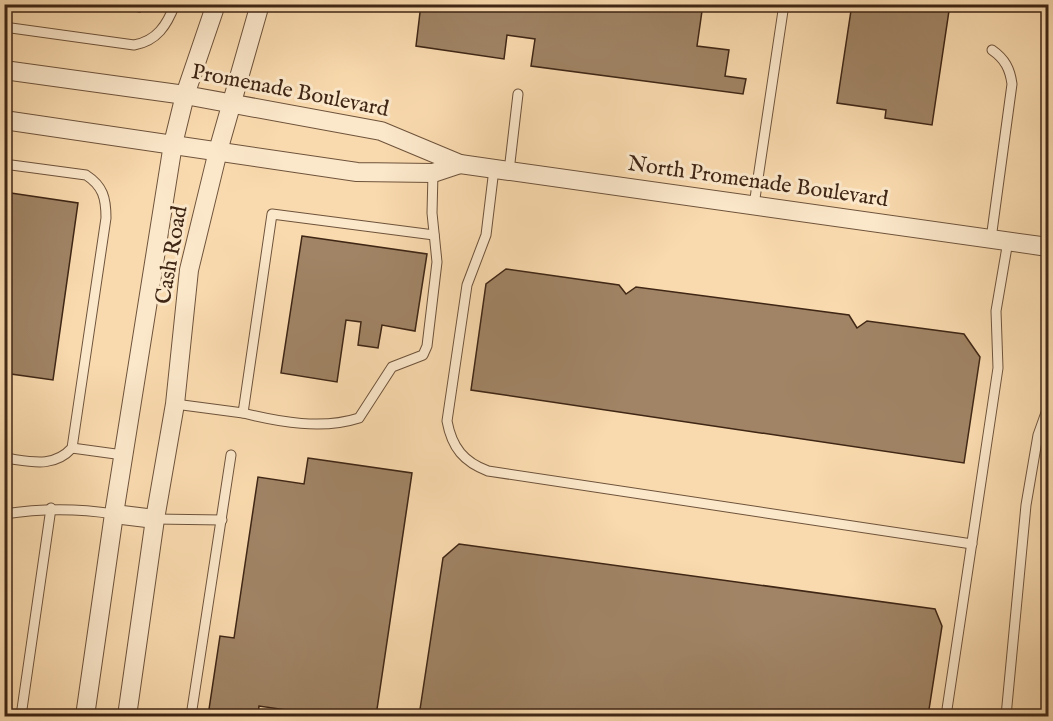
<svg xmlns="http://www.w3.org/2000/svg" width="1053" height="721" font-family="'IM FELL English',serif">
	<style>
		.building { fill: #a08465; stroke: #3f2615; stroke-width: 1.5 }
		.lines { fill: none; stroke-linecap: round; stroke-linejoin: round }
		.service-casing { stroke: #6e533b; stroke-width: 11 }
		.minor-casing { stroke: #6e533b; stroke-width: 20 }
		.service { stroke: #fbe7ca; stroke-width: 9 }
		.minor { stroke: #fbe7ca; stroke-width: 18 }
		.labels { text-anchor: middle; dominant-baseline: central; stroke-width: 6; stroke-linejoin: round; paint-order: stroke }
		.street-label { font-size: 22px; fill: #3f2615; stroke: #fbe7ca }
	</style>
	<rect width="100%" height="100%" fill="#f9daae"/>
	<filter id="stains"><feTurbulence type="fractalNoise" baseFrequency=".00333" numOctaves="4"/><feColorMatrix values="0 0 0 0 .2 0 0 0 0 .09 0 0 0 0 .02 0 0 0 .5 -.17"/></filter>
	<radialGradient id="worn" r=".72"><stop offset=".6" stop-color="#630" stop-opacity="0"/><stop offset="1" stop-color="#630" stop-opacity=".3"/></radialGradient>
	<g class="building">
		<polygon points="93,4 141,4 140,12"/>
		<polygon points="421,4 703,4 697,46 729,50 725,76 746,79 743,94 531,66 535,39 507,35 504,59 416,46"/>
		<polygon points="852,4 950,4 932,125 885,118 886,110 837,103"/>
		<polygon points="4,192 78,203 53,380 4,373"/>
		<polygon points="302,236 427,254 415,331 382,325 378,348 358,345 361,322 346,320 337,382 281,373"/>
		<polygon points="506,269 619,285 626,294 636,287 849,315 857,328 867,321 964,334 980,357 964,463 471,390 486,284"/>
		<polygon points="308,458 412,473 376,716 329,716 259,706 258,716 208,716 220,636 234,638 258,477 304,484"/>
		<polygon points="459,544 935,609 942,626 928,716 419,716 443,558"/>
	</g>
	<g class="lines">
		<g class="service-casing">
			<g id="service">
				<path d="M4,27L134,45C157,41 167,25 175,4"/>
				<path d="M4,164L86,175C103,186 106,198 106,218L72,448C53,469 29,461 4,458"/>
				<path d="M494,169L486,235L467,285L447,421C452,448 464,462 488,471L972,544"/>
				<polyline points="509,171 518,94"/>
				<polyline points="754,205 784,4"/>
				<path d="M991,239L1012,84C1010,69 1005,59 992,50"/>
				<polyline points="175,404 243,413 272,214 434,235"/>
				<path d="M243,413C280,422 322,430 359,418L392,367L423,355L427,346L437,262L432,213L433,173"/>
				<polyline points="72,448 123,455"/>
				<path d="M4,514C43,508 76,508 114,514"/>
				<polyline points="155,519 222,520"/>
				<polyline points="21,716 51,508"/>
				<polyline points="191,716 231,455"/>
				<polyline points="946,716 998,368 996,311 1008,241"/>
				<polyline points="1006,716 1026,505 1038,435 1048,407"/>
			</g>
		</g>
		<g class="minor-casing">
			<g id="minor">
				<polyline points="4,70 185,95 381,131 460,164 1048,247"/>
				<polyline points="4,120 357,172 433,173 460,164"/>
				<polyline points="114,514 155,519"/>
				<polyline points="85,716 114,514 173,144 185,95 216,4"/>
				<polyline points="127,716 155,519 175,404 189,270 218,151 260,4"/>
			</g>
		</g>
		<use href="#service" class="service"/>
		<use href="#minor" class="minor"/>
	</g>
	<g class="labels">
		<g class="street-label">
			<text transform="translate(290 91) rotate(11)">Promenade Boulevard</text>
			<text transform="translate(758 182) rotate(8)">North Promenade Boulevard</text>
			<text transform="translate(172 255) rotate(-80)">Cash Road</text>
		</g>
	</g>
	<rect width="1053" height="721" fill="none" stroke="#f9daae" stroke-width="24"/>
	<rect x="6" y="6" width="1041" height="709" fill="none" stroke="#3f2615" stroke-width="3"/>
	<rect x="12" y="12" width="1029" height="697" fill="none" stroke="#3f2615" stroke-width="1.5"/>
	<rect width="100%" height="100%" filter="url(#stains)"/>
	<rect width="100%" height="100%" fill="url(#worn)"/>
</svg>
